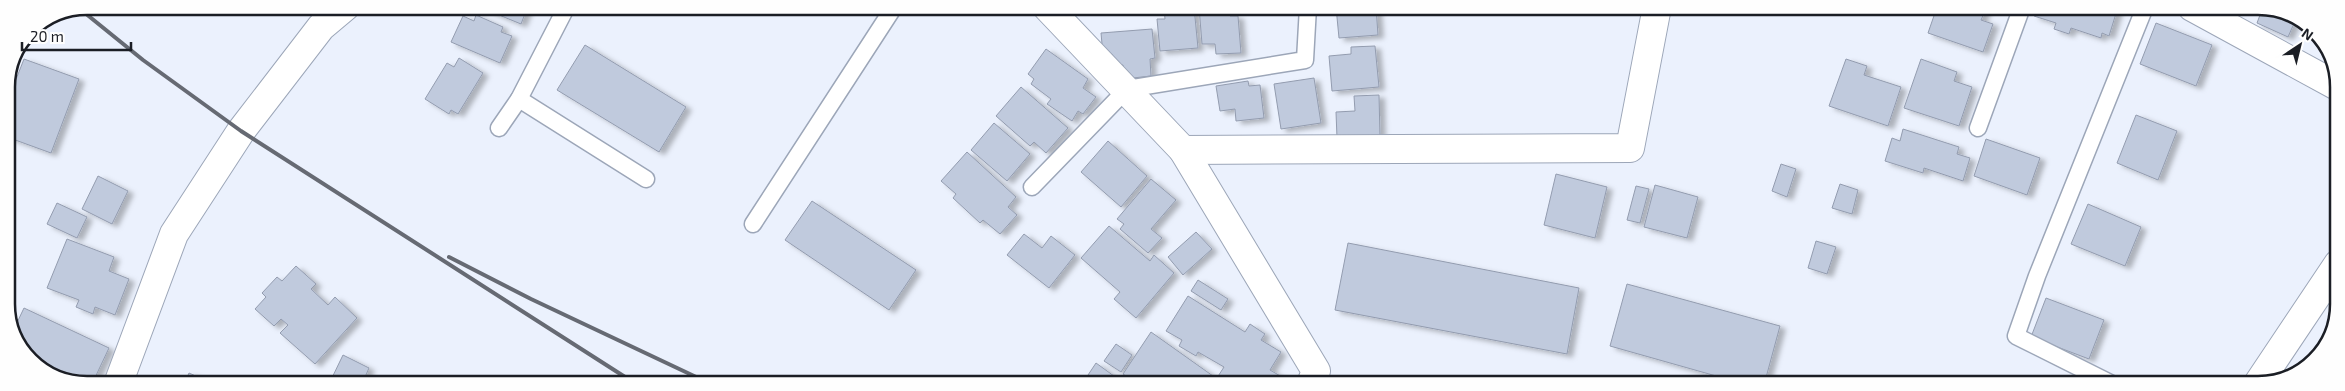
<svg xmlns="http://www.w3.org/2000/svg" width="2345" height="391" font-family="'Exo 2',sans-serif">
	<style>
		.building { fill: #c0cadd; stroke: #939caf; filter: url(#shadow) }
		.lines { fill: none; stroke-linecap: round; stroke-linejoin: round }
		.lane-casing { stroke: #9ca6b8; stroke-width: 19 }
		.street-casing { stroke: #9ca6b8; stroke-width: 30 }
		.lane { stroke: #fff; stroke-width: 16 }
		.street { stroke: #fff; stroke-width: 28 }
		.rail { stroke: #666a73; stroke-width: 4 }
		.rim { fill: none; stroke: #1b1e25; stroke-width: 2.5 }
	</style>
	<defs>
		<filter id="shadow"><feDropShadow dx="5.5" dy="3" stdDeviation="2.5" flood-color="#0004"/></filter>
	</defs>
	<rect width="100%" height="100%" fill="#ebf1fd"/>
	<g class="building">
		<polygon points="477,6 528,6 521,24"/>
		<polygon points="1194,7 1198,48 1160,51 1157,19 1165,19 1164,8"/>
		<polygon points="1199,7 1229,7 1230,16 1238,16 1241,53 1216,54 1215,44 1202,44"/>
		<polygon points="1336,7 1376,7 1378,35 1339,38"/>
		<polygon points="1937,7 1986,9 1981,20 1993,24 1983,52 1928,33"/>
		<polygon points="2037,7 2118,7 2109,36 2102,33 2101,38 2071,28 2069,34 2054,29 2056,23 2034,16"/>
		<polygon points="2263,7 2269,7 2296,19 2288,37 2257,23"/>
		<polygon points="476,15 503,27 501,32 512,36 500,63 451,42 463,16 474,21"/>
		<polygon points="2156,23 2212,45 2196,86 2140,64"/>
		<polygon points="1152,29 1155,58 1150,59 1151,76 1124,79 1123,65 1113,65 1112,54 1103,55 1101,33"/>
		<polygon points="585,45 686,107 659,152 557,90"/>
		<polygon points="1375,46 1379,87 1332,91 1329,56 1351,54 1351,47"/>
		<polygon points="1046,49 1088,79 1083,88 1096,97 1083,114 1078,111 1072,121 1047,104 1051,99 1031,84 1034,79 1028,74"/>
		<polygon points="459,58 483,73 458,114 451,110 449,114 425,99 447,63 454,67"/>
		<polygon points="24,59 79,79 51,153 7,137 6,105"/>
		<polygon points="1846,59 1867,66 1864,75 1901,87 1888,126 1829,106"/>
		<polygon points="1921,59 1957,72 1954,81 1972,87 1959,126 1904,108"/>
		<polygon points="1314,78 1321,123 1281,129 1274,84"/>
		<polygon points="1248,81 1249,86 1260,85 1264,118 1236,121 1235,109 1220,111 1216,86"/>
		<polygon points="1021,87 1068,128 1046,153 1034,142 1030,146 996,116"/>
		<polygon points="1379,95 1380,136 1337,138 1336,112 1355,111 1354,96"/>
		<polygon points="2136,115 2177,131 2158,180 2117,163"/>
		<polygon points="994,123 1030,154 1007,181 971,150"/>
		<polygon points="1903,129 1959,147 1957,154 1970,158 1963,181 1924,168 1923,173 1885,161 1892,138 1900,141"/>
		<polygon points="1986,139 2040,158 2027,195 1974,176"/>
		<polygon points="1108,141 1147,176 1121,207 1081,172"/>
		<polygon points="967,152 1016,197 1008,207 1017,215 1000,234 983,220 980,223 953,198 956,194 941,181"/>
		<polygon points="1781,164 1796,169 1787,197 1772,191"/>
		<polygon points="1556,174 1607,187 1595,238 1544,225"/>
		<polygon points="98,176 128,191 112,224 82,209"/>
		<polygon points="1151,179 1176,200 1151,229 1162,238 1148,253 1120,229 1124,224 1117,219"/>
		<polygon points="1840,184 1858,190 1852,214 1832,208"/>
		<polygon points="1655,185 1698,197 1687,238 1644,227"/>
		<polygon points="1636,186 1649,189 1640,223 1627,220"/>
		<polygon points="812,201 916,270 889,310 785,240"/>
		<polygon points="57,203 87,217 77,238 47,224"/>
		<polygon points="2088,204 2141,227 2125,266 2071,244"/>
		<polygon points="1109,226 1150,261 1154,255 1174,273 1136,318 1114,299 1120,292 1081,258"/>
		<polygon points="1196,232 1212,249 1183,275 1168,257"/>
		<polygon points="1024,234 1042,248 1051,236 1075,255 1049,288 1007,255"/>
		<polygon points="67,239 114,257 109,271 129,279 115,315 95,307 93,314 76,307 79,300 47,288"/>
		<polygon points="1816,241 1836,247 1827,274 1808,268"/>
		<polygon points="1348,243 1579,288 1567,354 1335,310"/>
		<polygon points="296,266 316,284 311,289 328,305 335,297 357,318 315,364 280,333 288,325 281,319 274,326 255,309 266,297 262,293 277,277 282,281"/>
		<polygon points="1198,280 1228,299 1221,310 1191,291"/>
		<polygon points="1627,284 1780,326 1764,385 1748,385 1610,346"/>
		<polygon points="1188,296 1245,332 1250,324 1265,334 1261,340 1281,352 1270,370 1294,384 1213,384 1224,367 1198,352 1196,356 1179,346 1182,340 1166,331"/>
		<polygon points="2046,298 2104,320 2089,359 2031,337"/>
		<polygon points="24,308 109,348 92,384 76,384 34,364 13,331"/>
		<polygon points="1151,332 1213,376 1207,384 1138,384 1123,374"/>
		<polygon points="1116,344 1132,355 1121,372 1104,361"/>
		<polygon points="343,355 369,368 362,384 329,384"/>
		<polygon points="1096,363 1125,384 1082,384"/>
		<polygon points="189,373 214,384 184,384"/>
	</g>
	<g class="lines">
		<g class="lane-casing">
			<g id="lane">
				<polyline points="519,99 646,179"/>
				<polyline points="499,128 519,99 567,6"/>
				<polyline points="1978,128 2022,7"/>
				<polyline points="1032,187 1127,89 1305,60 1308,7"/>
				<polyline points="753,224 894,7"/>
				<polyline points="2114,385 2016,336 2037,276 2145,7"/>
			</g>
		</g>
		<g class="street-casing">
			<g id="street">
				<polyline points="1047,7 1183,150 1630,148 1657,7"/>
				<polyline points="2192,7 2337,86"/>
				<polyline points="1183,150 1316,371 1311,384"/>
				<polyline points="118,384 174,234 241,131 321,27 346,6"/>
				<polyline points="2257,385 2338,264"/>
			</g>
		</g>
		<use href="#lane" class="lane"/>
		<use href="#street" class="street"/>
		<g class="rail">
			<polyline points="80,9 143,60 241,131 636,384"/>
			<polyline points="449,257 531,299 711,384"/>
		</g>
	</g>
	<path d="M0 0H2345V391H0ZM87 15H2258A72 72 0 0 1 2330 87V304A72 72 0 0 1 2258 376H87A72 72 0 0 1 15 304V87A72 72 0 0 1 87 15Z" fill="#fefefe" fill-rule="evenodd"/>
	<path class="rim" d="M87 15H2258A72 72 0 0 1 2330 87V304A72 72 0 0 1 2258 376H87A72 72 0 0 1 15 304V87A72 72 0 0 1 87 15Z"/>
	<g transform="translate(2300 45) rotate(35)" stroke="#fefefe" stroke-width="4" paint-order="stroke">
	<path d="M0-4L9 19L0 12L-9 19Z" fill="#1b1e25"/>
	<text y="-8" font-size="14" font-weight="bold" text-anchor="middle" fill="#1b1e25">N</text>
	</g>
	<path d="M22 42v8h109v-8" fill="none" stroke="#1b1e25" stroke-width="2.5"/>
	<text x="30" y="42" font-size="15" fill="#1b1e25" stroke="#fefefe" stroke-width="4" paint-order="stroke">20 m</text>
</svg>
